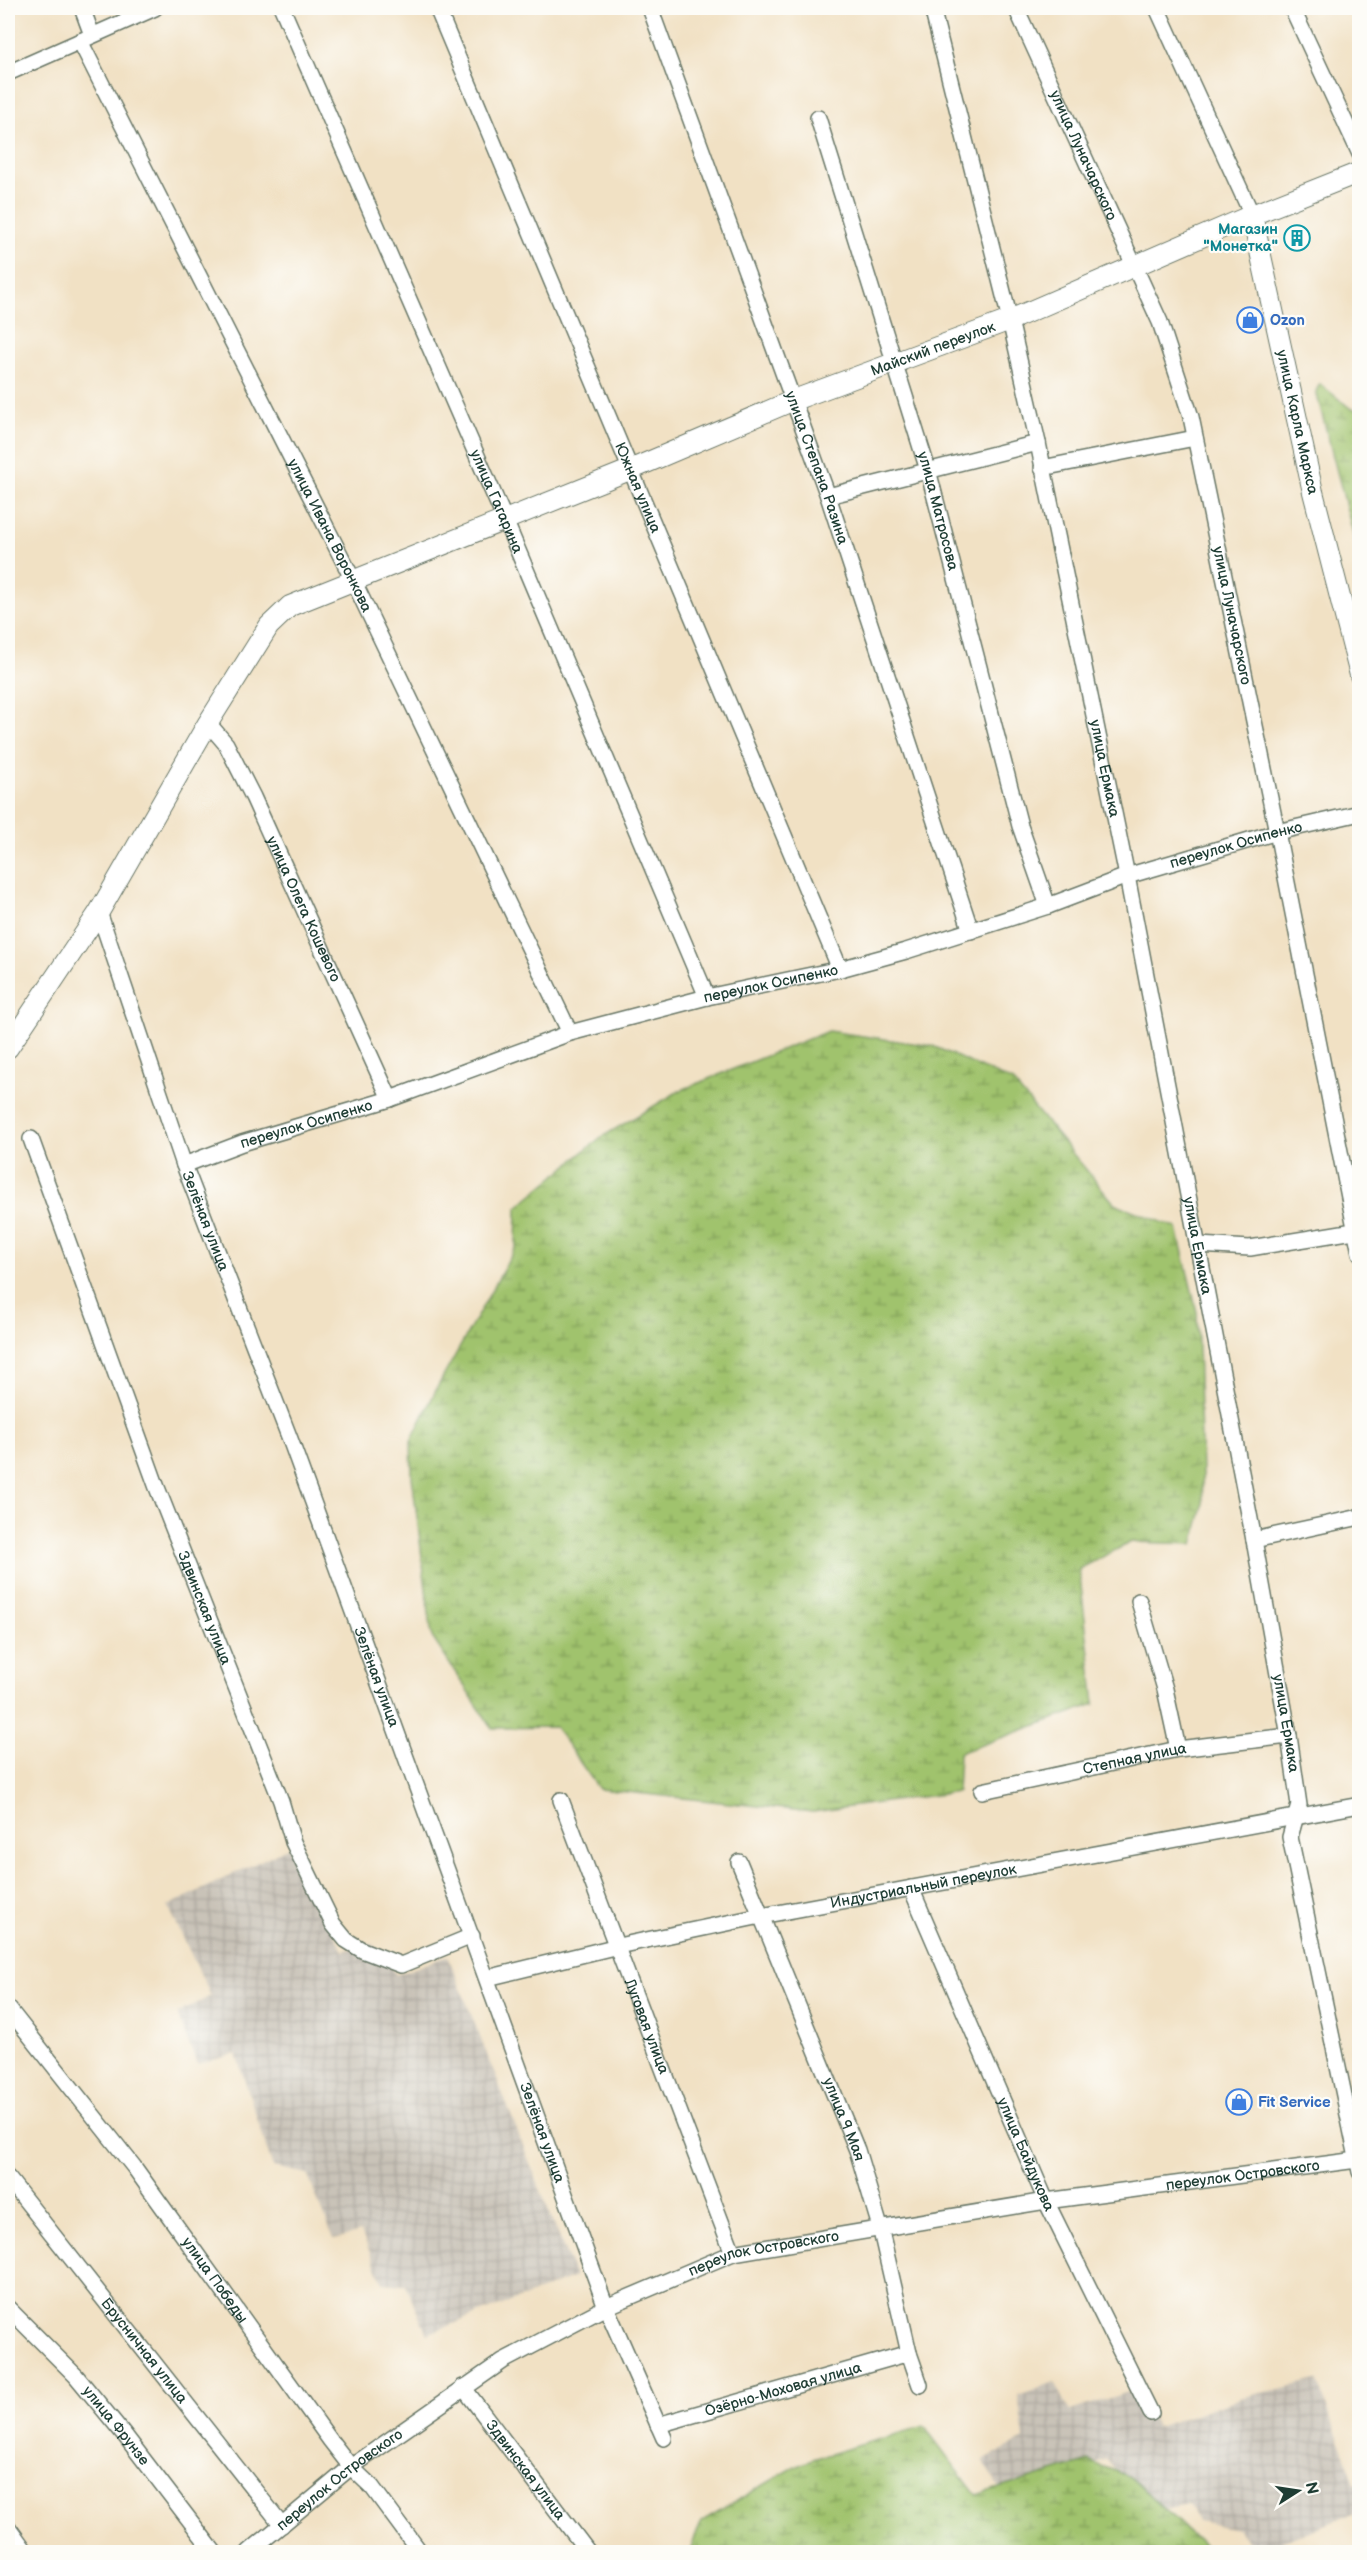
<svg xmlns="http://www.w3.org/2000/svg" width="1367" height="2560" font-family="'Balsamiq Sans',sans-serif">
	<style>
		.industrial { fill: url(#industrial-grid) }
		.wetland { fill: url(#wetland-marsh); stroke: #608050; stroke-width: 1.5 }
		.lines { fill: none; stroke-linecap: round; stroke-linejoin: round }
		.minor-casing { stroke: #687666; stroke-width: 18 }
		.major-casing { stroke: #687666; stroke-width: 22 }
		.minor { stroke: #fff; stroke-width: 15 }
		.major { stroke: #fff; stroke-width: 20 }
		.labels { text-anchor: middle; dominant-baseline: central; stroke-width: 4.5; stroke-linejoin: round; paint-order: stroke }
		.street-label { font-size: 15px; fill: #1f3d34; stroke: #fdfcf7 }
		.culture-label { font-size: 15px; font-weight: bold; fill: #0d838f; stroke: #fdfcf7; text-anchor: end }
		.shop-label { font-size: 15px; font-weight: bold; fill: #366cbe; stroke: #fdfcf7; text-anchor: start }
	</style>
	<defs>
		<pattern id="industrial-grid" width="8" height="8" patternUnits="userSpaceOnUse" patternTransform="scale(1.5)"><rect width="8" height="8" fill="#c9c3b8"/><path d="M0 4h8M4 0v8" fill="none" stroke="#aca89f"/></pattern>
		<pattern id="wetland-marsh" width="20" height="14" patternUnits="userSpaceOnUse" patternTransform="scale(1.5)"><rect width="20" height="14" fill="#a0c36d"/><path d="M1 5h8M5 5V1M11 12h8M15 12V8" fill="none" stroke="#82a05a"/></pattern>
	</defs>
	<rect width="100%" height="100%" fill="#fdfcf7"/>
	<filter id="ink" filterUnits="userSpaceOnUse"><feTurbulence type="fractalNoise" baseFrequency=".0167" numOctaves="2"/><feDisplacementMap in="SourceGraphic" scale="12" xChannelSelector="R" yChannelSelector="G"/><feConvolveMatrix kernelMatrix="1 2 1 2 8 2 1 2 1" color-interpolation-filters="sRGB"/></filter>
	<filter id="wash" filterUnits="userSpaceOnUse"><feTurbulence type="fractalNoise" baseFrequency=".008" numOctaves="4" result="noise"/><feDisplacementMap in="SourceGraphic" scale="24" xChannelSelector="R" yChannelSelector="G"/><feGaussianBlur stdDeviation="1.35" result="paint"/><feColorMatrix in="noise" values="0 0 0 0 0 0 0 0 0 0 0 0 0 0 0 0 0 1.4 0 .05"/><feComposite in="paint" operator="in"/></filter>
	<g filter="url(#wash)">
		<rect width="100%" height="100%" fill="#f1e1c4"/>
		<g class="industrial">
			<polygon points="289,1847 343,1951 373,1943 396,1975 448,1956 575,2277 427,2334 406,2285 383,2283 361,2232 334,2239 307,2174 273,2167 236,2054 197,2064 177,2014 211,1996 168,1906"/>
			<polygon points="1317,2380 1355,2484 1359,2483 1359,2523 1355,2513 1284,2541 1264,2552 1255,2552 1237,2529 1198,2521 1187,2504 1152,2512 1124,2486 1107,2459 1003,2495 983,2461 1024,2439 1018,2395 1055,2382 1070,2411 1135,2390 1157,2427 1244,2397"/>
		</g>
		<g class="wetland">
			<polygon points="1320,384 1350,408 1359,410 1359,556 1316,391"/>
			<polygon points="828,1031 933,1046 1013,1082 1114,1203 1177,1228 1197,1312 1203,1506 1193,1544 1131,1542 1079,1569 1095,1704 959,1753 957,1792 813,1812 599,1789 555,1727 492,1728 432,1637 412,1477 411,1441 438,1386 516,1247 517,1207 600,1138 679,1091"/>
			<polygon points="924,2426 976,2495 1089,2461 1130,2477 1207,2549 1218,2552 689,2552 702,2521 803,2462"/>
		</g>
	</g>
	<g filter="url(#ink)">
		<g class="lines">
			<g class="minor-casing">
				<g id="minor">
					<polyline points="82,8 92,35"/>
					<path id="s1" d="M282,8L505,520L707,997"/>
					<path id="s2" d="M437,8L840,969"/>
					<path id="s3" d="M650,8L828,496L971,931"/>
					<path id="s4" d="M932,8L1010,320L1038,443L1127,876L1254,1540L1289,1736L1299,1805L1290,1837L1360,2172"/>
					<path id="s5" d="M1016,8L1160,322L1191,417L1277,832L1360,1253"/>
					<polyline points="1157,8 1252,215"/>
					<polyline points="1292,8 1360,154"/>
					<path id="s6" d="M80,41L353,580L570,1033"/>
					<polyline points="8,73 155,8"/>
					<path id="s7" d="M818,118L928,470L1020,826L1048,906"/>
					<polyline points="1042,468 1195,438"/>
					<polyline points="828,496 1038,443"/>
					<path id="s8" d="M208,723L226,744L253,797L390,1099"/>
					<path id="s9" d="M99,912L184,1165L290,1439L606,2307L664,2438"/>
					<path id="s10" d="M31,1139L156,1485L249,1720L281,1801L293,1842L333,1924L346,1940L362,1950L401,1965L472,1936"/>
					<path id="s11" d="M184,1165L242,1143L390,1099L570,1033L707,997L840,969L906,951L1048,906L1127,876L1277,832L1360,813"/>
					<polyline points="1198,1245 1250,1248 1360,1230"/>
					<polyline points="1254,1540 1360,1517"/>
					<polyline points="1139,1601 1165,1689 1178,1749"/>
					<path id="s12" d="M982,1791L1178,1749L1289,1736"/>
					<path id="s13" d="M561,1800L733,2253"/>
					<path id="s14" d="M739,1862L857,2150L880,2227L909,2353L920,2385"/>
					<path id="s15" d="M911,1888L1046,2201L1151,2413"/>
					<path id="s16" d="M487,1978L618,1946L761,1916L1360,1805"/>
					<path id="s17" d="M8,2008L134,2167L330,2440L351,2467L372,2487L420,2552"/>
					<path id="s18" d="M8,2178L282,2525"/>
					<path id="s19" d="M8,2308L76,2376L123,2433L214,2552"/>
					<path id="s20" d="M463,2387L588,2552"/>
					<path id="s21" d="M658,2425L909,2353"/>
					<polyline points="8,2527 26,2552"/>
					<path id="s22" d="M249,2552L351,2467L503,2361L606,2307L733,2253L1046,2201L1357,2160"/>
				</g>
			</g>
			<g class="major-casing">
				<g id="major">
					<path id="s23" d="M1252,215L1313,492L1360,675"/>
					<path id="s24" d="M8,1048L99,912L208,723L269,626L290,606L632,469L794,400L1010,320L1252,215L1360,172"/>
				</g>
			</g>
			<use href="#minor" class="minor"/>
			<use href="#major" class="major"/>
		</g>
	</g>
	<defs>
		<g id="building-ring" transform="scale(1.35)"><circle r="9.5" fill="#fdfcf7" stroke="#0f9aa8" stroke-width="1.5"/><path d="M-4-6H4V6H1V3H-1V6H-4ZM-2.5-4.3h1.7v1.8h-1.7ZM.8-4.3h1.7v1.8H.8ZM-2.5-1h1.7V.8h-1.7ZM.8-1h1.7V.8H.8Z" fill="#0f9aa8"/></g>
		<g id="shop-ring" transform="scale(1.35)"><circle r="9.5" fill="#fdfcf7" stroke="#3f7fe0" stroke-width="1.5"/><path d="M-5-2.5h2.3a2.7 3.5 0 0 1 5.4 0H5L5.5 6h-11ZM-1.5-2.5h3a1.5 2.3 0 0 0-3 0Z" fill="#3f7fe0"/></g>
	</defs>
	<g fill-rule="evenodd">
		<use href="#building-ring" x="1297" y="238"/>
		<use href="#shop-ring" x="1250" y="320"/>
		<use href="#shop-ring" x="1239" y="2102"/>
	</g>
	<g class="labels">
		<g class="street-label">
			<text stroke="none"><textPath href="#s5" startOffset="162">улица Луначарского</textPath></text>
			<text stroke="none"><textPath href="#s24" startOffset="1218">Майский переулок</textPath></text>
			<text stroke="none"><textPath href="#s23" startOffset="212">улица Карла Маркса</textPath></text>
			<text stroke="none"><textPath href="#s3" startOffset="489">улица Степана Разина</textPath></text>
			<text stroke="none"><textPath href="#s2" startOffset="520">Южная улица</textPath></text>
			<text stroke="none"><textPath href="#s1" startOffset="538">улица Гагарина</textPath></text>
			<text stroke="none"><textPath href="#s7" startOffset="411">улица Матросова</textPath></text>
			<text stroke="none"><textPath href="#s6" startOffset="554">улица Ивана Воронкова</textPath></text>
			<text stroke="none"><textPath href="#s5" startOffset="648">улица Луначарского</textPath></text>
			<text stroke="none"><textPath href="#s4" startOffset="780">улица Ермака</textPath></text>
			<text stroke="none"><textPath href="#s11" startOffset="1101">переулок Осипенко</textPath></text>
			<text stroke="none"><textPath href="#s8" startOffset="210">улица Олега Кошевого</textPath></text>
			<text stroke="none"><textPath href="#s11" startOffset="615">переулок Осипенко</textPath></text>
			<text stroke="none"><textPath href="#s11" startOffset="129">переулок Осипенко</textPath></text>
			<text stroke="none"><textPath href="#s9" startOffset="327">Зелёная улица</textPath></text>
			<text stroke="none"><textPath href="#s4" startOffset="1266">улица Ермака</textPath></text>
			<text stroke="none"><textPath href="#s10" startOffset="500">Здвинская улица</textPath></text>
			<text stroke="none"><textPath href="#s9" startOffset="814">Зелёная улица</textPath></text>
			<text stroke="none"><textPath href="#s4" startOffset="1752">улица Ермака</textPath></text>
			<text stroke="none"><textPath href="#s12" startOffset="156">Степная улица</textPath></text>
			<text stroke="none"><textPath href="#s16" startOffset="446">Индустриальный переулок</textPath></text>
			<text stroke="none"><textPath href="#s13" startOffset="242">Луговая улица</textPath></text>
			<text stroke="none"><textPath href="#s14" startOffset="278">улица 9 Мая</textPath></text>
			<text stroke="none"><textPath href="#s9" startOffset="1299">Зелёная улица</textPath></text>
			<text stroke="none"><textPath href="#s15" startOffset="290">улица Байдукова</textPath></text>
			<text stroke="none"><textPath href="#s22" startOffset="1088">переулок Островского</textPath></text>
			<text stroke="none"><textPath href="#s22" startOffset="602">переулок Островского</textPath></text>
			<text stroke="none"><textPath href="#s17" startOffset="342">улица Победы</textPath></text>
			<text stroke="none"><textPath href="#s18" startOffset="220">Брусничная улица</textPath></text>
			<text stroke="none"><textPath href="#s21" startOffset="130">Озёрно-Моховая улица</textPath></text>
			<text stroke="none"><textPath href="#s19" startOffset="160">улица Фрунзе</textPath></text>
			<text stroke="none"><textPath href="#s20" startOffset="104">Здвинская улица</textPath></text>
			<text stroke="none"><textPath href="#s22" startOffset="116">переулок Островского</textPath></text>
		</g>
		<g class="culture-label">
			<text x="1278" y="229">Магазин<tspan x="1278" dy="17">"Монетка"</tspan></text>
		</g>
		<g class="shop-label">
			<text x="1270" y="320">Ozon</text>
			<text x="1258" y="2102">Fit Service</text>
		</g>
	</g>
	<rect width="1367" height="2560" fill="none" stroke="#fdfcf7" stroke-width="30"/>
	<g transform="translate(1298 2491) rotate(78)" stroke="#fdfcf7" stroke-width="4.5" paint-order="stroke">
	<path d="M0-4.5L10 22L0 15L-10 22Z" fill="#1f3d34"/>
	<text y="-9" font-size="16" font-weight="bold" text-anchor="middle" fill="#1f3d34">N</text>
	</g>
</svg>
